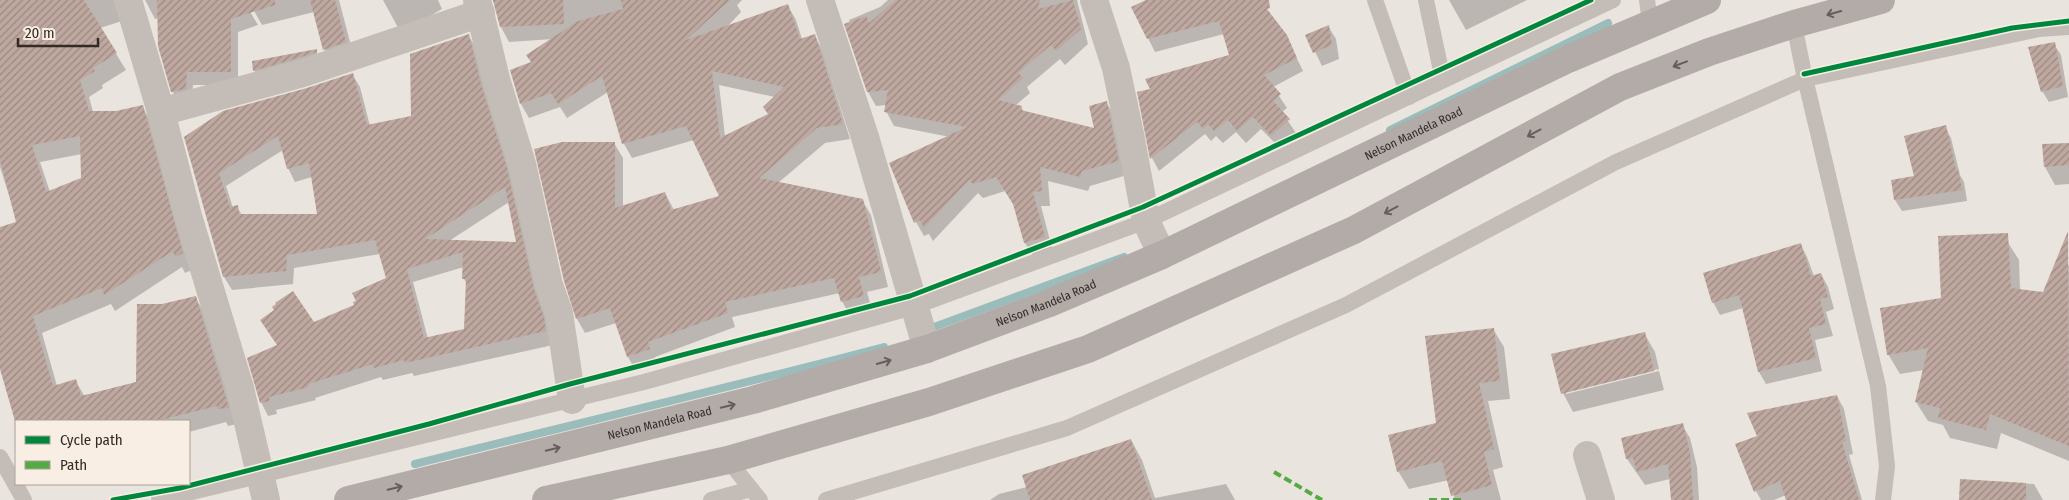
<svg xmlns="http://www.w3.org/2000/svg" width="2069" height="500" font-family="'Fira Sans Condensed',sans-serif">
	<style>
		.shadow { fill: #0003; fill-rule: evenodd }
		.lines { fill: none; stroke-linecap: round; stroke-linejoin: round }
		.stream { stroke: #9abdbb; stroke-width: 8 }
		.building { fill: url(#building-hatch); fill-rule: evenodd }
		.lane { stroke: #c4bcb7; stroke-width: 16 }
		.street { stroke: #c4bcb7; stroke-width: 28 }
		.primary { stroke: #b2aba7; stroke-width: 28 }
		.quiet { stroke: #54ab44; stroke-width: 4; stroke-dasharray: 8 4; stroke-linecap: butt }
		.cycleway-casing { stroke: #f8eee4; stroke-width: 8 }
		.cycleway { stroke: #00873e; stroke-width: 5 }
		.oneway { stroke: #665e5a }
		.labels { text-anchor: middle; dominant-baseline: central; stroke-width: 4.5; stroke-linejoin: round; paint-order: stroke }
		.street-label { font-size: 12px; fill: #332a26; stroke: #f8eee4 }
	</style>
	<defs>
		<pattern id="building-hatch" width="6" height="6" patternUnits="userSpaceOnUse" patternTransform="scale(1.25)"><rect width="6" height="6" fill="#bea8a0"/><path d="M-1 1l2-2M0 6l6-6M5 7l2-2" fill="none" stroke="#9b8982"/></pattern>
	</defs>
	<rect width="100%" height="100%" fill="#eae4de"/>
	<g class="shadow">
		<path d="M0,0H126L122,21L100,28L126,70L102,85L103,88L89,97L93,112H116L142,107L152,123L192,270L185,273L182,267L115,311L111,304L42,333L57,386L75,380L85,397L138,383L162,305L195,297L205,314L237,424L228,426L226,422L189,432V421H18L0,365V228L18,223L0,167ZM82,154L83,179L50,192L40,162Z"/>
		<polygon points="145,0 243,0 258,25 238,32 238,85 193,85 192,102 180,104 172,91 159,18 155,19"/>
		<polygon points="250,0 339,0 354,57 333,64 324,49 314,12 262,25 253,9"/>
		<polygon points="383,0 438,0 442,9 401,33"/>
		<path d="M493,0H742L737,5L741,12L726,28L788,6L796,20L802,39L814,35L822,49L850,139L825,143L778,183L862,200L871,215L888,287L867,292L872,310L850,316L842,301L840,293L732,317L735,327L655,357L658,364L636,371L628,357L616,323L585,333L577,319L614,143L623,158V206L665,193L674,210L721,197L694,140L632,158L624,144L608,92L567,118L560,107L529,118L521,104L533,63L553,39L509,42L501,27ZM719,85L775,97L769,115L725,136Z"/>
		<polygon points="888,0 1077,0 1088,44 1065,65 1060,59 1027,87 1030,93 1016,105 1021,107 1024,112 1096,130 1106,102 1115,117 1127,175 1090,186 1088,191 1048,181 1050,206 1041,206 1053,252 1034,257 1025,243 1015,207 1005,191 983,198 978,193 933,241 929,234 924,236 916,222 950,137 894,126 886,111 887,105 876,106 868,92 849,20 880,7"/>
		<polygon points="1148,0 1260,0 1286,36 1303,71 1273,87 1287,108 1282,112 1296,133 1280,148 1261,129 1246,143 1236,132 1223,143 1216,136 1211,141 1205,134 1159,171 1152,158 1139,93 1151,90 1230,56 1224,34 1155,52 1148,38"/>
		<polygon points="1449,0 1527,0 1466,30"/>
		<polygon points="1328,26 1336,39 1339,59 1322,66 1307,35"/>
		<path d="M468,35L476,48L514,182L541,303L551,331L553,345L414,376L412,373L383,380L381,377L315,398L316,400L276,410L277,414L268,416L261,402L278,346L276,311L313,323L355,306L388,279L380,254L294,268L293,284L232,290L224,277L185,137L308,89L352,74L360,87L370,126L412,117ZM283,150L288,168L295,182L312,177L319,216L242,215L237,207L233,208L226,186ZM509,202L518,243L449,241ZM464,267V279L467,284L465,330L428,339L413,282Z"/>
		<polygon points="2054,44 2061,55 2068,97 2049,102 2042,91"/>
		<polygon points="316,51 320,59 258,77 254,70"/>
		<polygon points="1945,127 1951,138 1960,175 1964,182 1967,201 1902,211 1895,200 1892,181 1915,177"/>
		<polygon points="2069,144 2069,184 2055,185 2045,167"/>
		<polygon points="2007,241 2019,260 2020,290 2044,294 2057,261 2069,266 2069,461 2001,433 1997,449 1950,438 1943,425 1928,421 1916,402 1924,370 1900,374 1888,354 1942,299"/>
		<polygon points="1800,244 1807,257 1814,276 1821,274 1828,287 1834,309 1826,312 1833,336 1815,340 1822,371 1766,384 1759,372 1743,308 1720,315 1713,302"/>
		<polygon points="1493,329 1504,347 1510,399 1488,401 1503,467 1493,470 1501,500 1455,500 1449,480 1409,489 1398,471 1437,424"/>
		<polygon points="1644,333 1655,352 1659,369 1566,391 1566,394 1659,371 1664,390 1573,412 1563,393"/>
		<polygon points="1837,396 1844,409 1853,454 1849,455 1862,500 1787,500 1786,495 1774,500 1761,500 1756,491 1758,436"/>
		<polygon points="1682,425 1690,438 1697,467 1699,500 1672,500 1670,479 1645,485 1627,459 1623,439"/>
		<polygon points="1131,440 1142,460 1155,498 1226,484 1235,500 990,500 999,494 1027,487"/>
		<polygon points="1961,480 2034,484 2043,500 1960,500"/>
	</g>
	<g class="lines">
		<g class="stream">
			<polyline points="1390,130 1608,23"/>
			<polyline points="926,330 1124,257"/>
			<path d="M415,464C571,425 728,388 884,347"/>
		</g>
	</g>
	<g class="building">
		<path d="M0,0H84L117,53L93,68L95,71L80,80L89,111H116L143,105L183,253L175,257L173,251L104,295L102,288L33,316L53,386L76,379L81,396L136,382L137,304H162L196,296L229,408L217,409V406L156,421H15L0,369V227L16,222L0,160ZM80,136L81,178L46,192L32,145Z"/>
		<polygon points="157,0 275,0 275,5 231,19 231,72 187,72 186,89 171,92 158,46"/>
		<polygon points="310,0 335,0 346,42 323,50"/>
		<polygon points="493,0 563,0 564,24 500,27"/>
		<path d="M621,0H730L686,40L788,4L800,39L815,34L843,124L817,128L759,178L863,199L881,272L859,277L864,296L841,302L834,278L725,302L728,313L648,342L650,349L627,357L610,308L576,319L564,281L534,149L562,142H615V208L665,192L671,210L719,196L686,126L622,144L602,76L558,104L551,93L520,104L510,70L531,62L526,55L578,21L623,9ZM712,71L784,87L763,107L768,114L720,138Z"/>
		<polygon points="896,0 1040,0 1038,9 1073,0 1081,29 1056,51 1051,45 1018,73 1023,78 998,100 1022,106 1021,110 1094,128 1089,106 1107,101 1119,161 1082,171 1080,177 1040,167 1042,191 1033,192 1045,237 1024,243 1013,204 996,177 973,184 969,180 924,228 920,220 914,223 889,163 967,127 884,112 888,90 867,92 844,24 866,16 869,23"/>
		<polygon points="1146,0 1269,0 1270,8 1267,9 1287,35 1297,58 1264,75 1281,94 1273,101 1290,119 1271,136 1253,117 1237,131 1228,120 1214,131 1208,124 1203,129 1197,122 1150,159 1137,92 1150,89 1145,79 1229,55 1219,21 1147,39 1131,7"/>
		<polygon points="1329,25 1332,45 1313,53 1305,35"/>
		<path d="M469,34L481,84L507,168L534,289L544,317L546,331L405,363L404,360L374,368L373,364L308,384L309,387L269,397L270,401L260,403L247,358L277,345L260,320L274,310L272,307L276,304L275,303L293,291L314,322L354,305L353,302L356,301L352,293L386,278L375,240L287,255L286,271L223,277L184,137L223,111L307,88L353,73L367,125L411,116L410,54ZM278,136L287,169L309,163L317,214H239L238,205L230,207L219,173ZM505,187L516,242L425,239ZM463,252L462,279H466L464,329L424,338L407,269Z"/>
		<polygon points="2055,42 2063,86 2041,92 2028,47"/>
		<polygon points="317,49 317,52 298,58 253,71 252,61"/>
		<polygon points="1946,125 1956,170 1958,169 1962,190 1894,200 1891,180 1914,176 1904,136"/>
		<polygon points="2069,143 2069,165 2044,167 2042,144"/>
		<polygon points="2068,231 2069,446 1990,414 1986,430 1938,418 1940,408 1915,402 1928,348 1887,355 1880,308 1941,298 1938,236 2008,233 2011,288 2043,292"/>
		<polygon points="1801,243 1811,276 1821,273 1828,297 1820,299 1826,324 1809,328 1816,358 1758,372 1739,295 1712,303 1703,273"/>
		<polygon points="1494,328 1500,381 1479,383 1494,449 1484,452 1492,485 1451,496 1442,461 1397,472 1388,435 1436,423 1425,336"/>
		<polygon points="1645,332 1654,371 1561,394 1551,354"/>
		<polygon points="1837,395 1846,441 1842,442 1859,500 1786,500 1780,481 1754,492 1735,444 1757,436 1747,413"/>
		<polygon points="1683,423 1690,453 1693,500 1671,500 1668,464 1637,472 1633,458 1626,459 1621,438"/>
		<polygon points="1131,439 1152,500 1030,500 1022,475"/>
		<polygon points="1960,479 2026,483 2026,500 1959,500"/>
	</g>
	<g class="lines">
		<g class="lane">
			<polyline points="1375,0 1409,97"/>
			<polyline points="1426,0 1443,80"/>
			<polyline points="1647,0 1650,23"/>
			<polyline points="1794,24 1804,74 1878,386 1887,466 1883,500"/>
			<polyline points="0,457 24,500"/>
			<polyline points="728,460 760,500"/>
			<polyline points="159,500 644,382 913,307 1146,221 1613,0"/>
			<polyline points="711,500 751,489"/>
			<polyline points="826,500 1067,428 1346,305 1616,162 1805,79 2039,29 2069,27"/>
		</g>
		<g class="street">
			<polyline points="128,0 161,112 188,216 240,388 266,500"/>
			<polyline points="477,0 496,79 522,164 549,285 559,313 572,400"/>
			<polyline points="820,0 865,137 927,349"/>
			<polyline points="1094,0 1116,68 1131,139 1146,221 1162,255"/>
			<polyline points="161,112 303,73 481,13"/>
			<polyline points="1587,455 1601,500"/>
		</g>
		<g class="primary">
			<path id="s1" d="M348,500L753,400L927,349L1047,304L1162,255L1568,59L1707,0"/>
			<polyline points="546,500 728,460 929,402 1088,349 1354,230 1620,87 1709,52 1794,24 1881,0"/>
		</g>
		<g class="quiet">
			<polyline points="1274,472 1322,500"/>
			<polyline points="1429,500 1464,500"/>
		</g>
		<g class="cycleway-casing">
			<g id="cycleway">
				<polyline points="1804,74 2012,28 2069,21"/>
				<polyline points="113,500 180,488 429,424 570,384 910,296 1143,207 1591,0"/>
			</g>
		</g>
		<use href="#cycleway" class="cycleway"/>
	</g>
	<defs><path id="oneway-shaft" d="M-6 0H5M1.5-3L5.5 0L1.5 3" fill="none" stroke-width="1.6" stroke-linecap="round" stroke-linejoin="round" transform="scale(1.25)"/></defs>
	<g class="oneway">
		<use href="#oneway-shaft" transform="translate(1834 13) rotate(164)"/>
		<use href="#oneway-shaft" transform="translate(1680 64) rotate(159)"/>
		<use href="#oneway-shaft" transform="translate(1534 133) rotate(152)"/>
		<use href="#oneway-shaft" transform="translate(1391 210) rotate(152)"/>
		<use href="#oneway-shaft" transform="translate(884 362) rotate(-16)"/>
		<use href="#oneway-shaft" transform="translate(728 406) rotate(-14)"/>
		<use href="#oneway-shaft" transform="translate(553 449) rotate(-14)"/>
		<use href="#oneway-shaft" transform="translate(395 488) rotate(-14)"/>
	</g>
	<g class="labels">
		<g class="street-label">
			<text stroke="none"><textPath href="#s1" startOffset="1131">Nelson Mandela Road</textPath></text>
			<text stroke="none"><textPath href="#s1" startOffset="726">Nelson Mandela Road</textPath></text>
			<text stroke="none"><textPath href="#s1" startOffset="321">Nelson Mandela Road</textPath></text>
		</g>
	</g>
	<rect x="15" y="420" width="175" height="65" fill="#f8eee4" stroke="#a9a098"/>
	<rect x="25" y="436" width="25" height="8" fill="#00873e" stroke="#a9a098"/>
	<text x="60" y="445" font-size="15" fill="#332a26">Cycle path</text>
	<rect x="25" y="461" width="25" height="8" fill="#54ab44" stroke="#a9a098"/>
	<text x="60" y="470" font-size="15" fill="#332a26">Path</text>
	<path d="M18 38v8h80v-8" fill="none" stroke="#332a26" stroke-width="2.5"/>
	<text x="25" y="38" font-size="15" fill="#332a26" stroke="#f8eee4" stroke-width="4" paint-order="stroke">20 m</text>
</svg>
